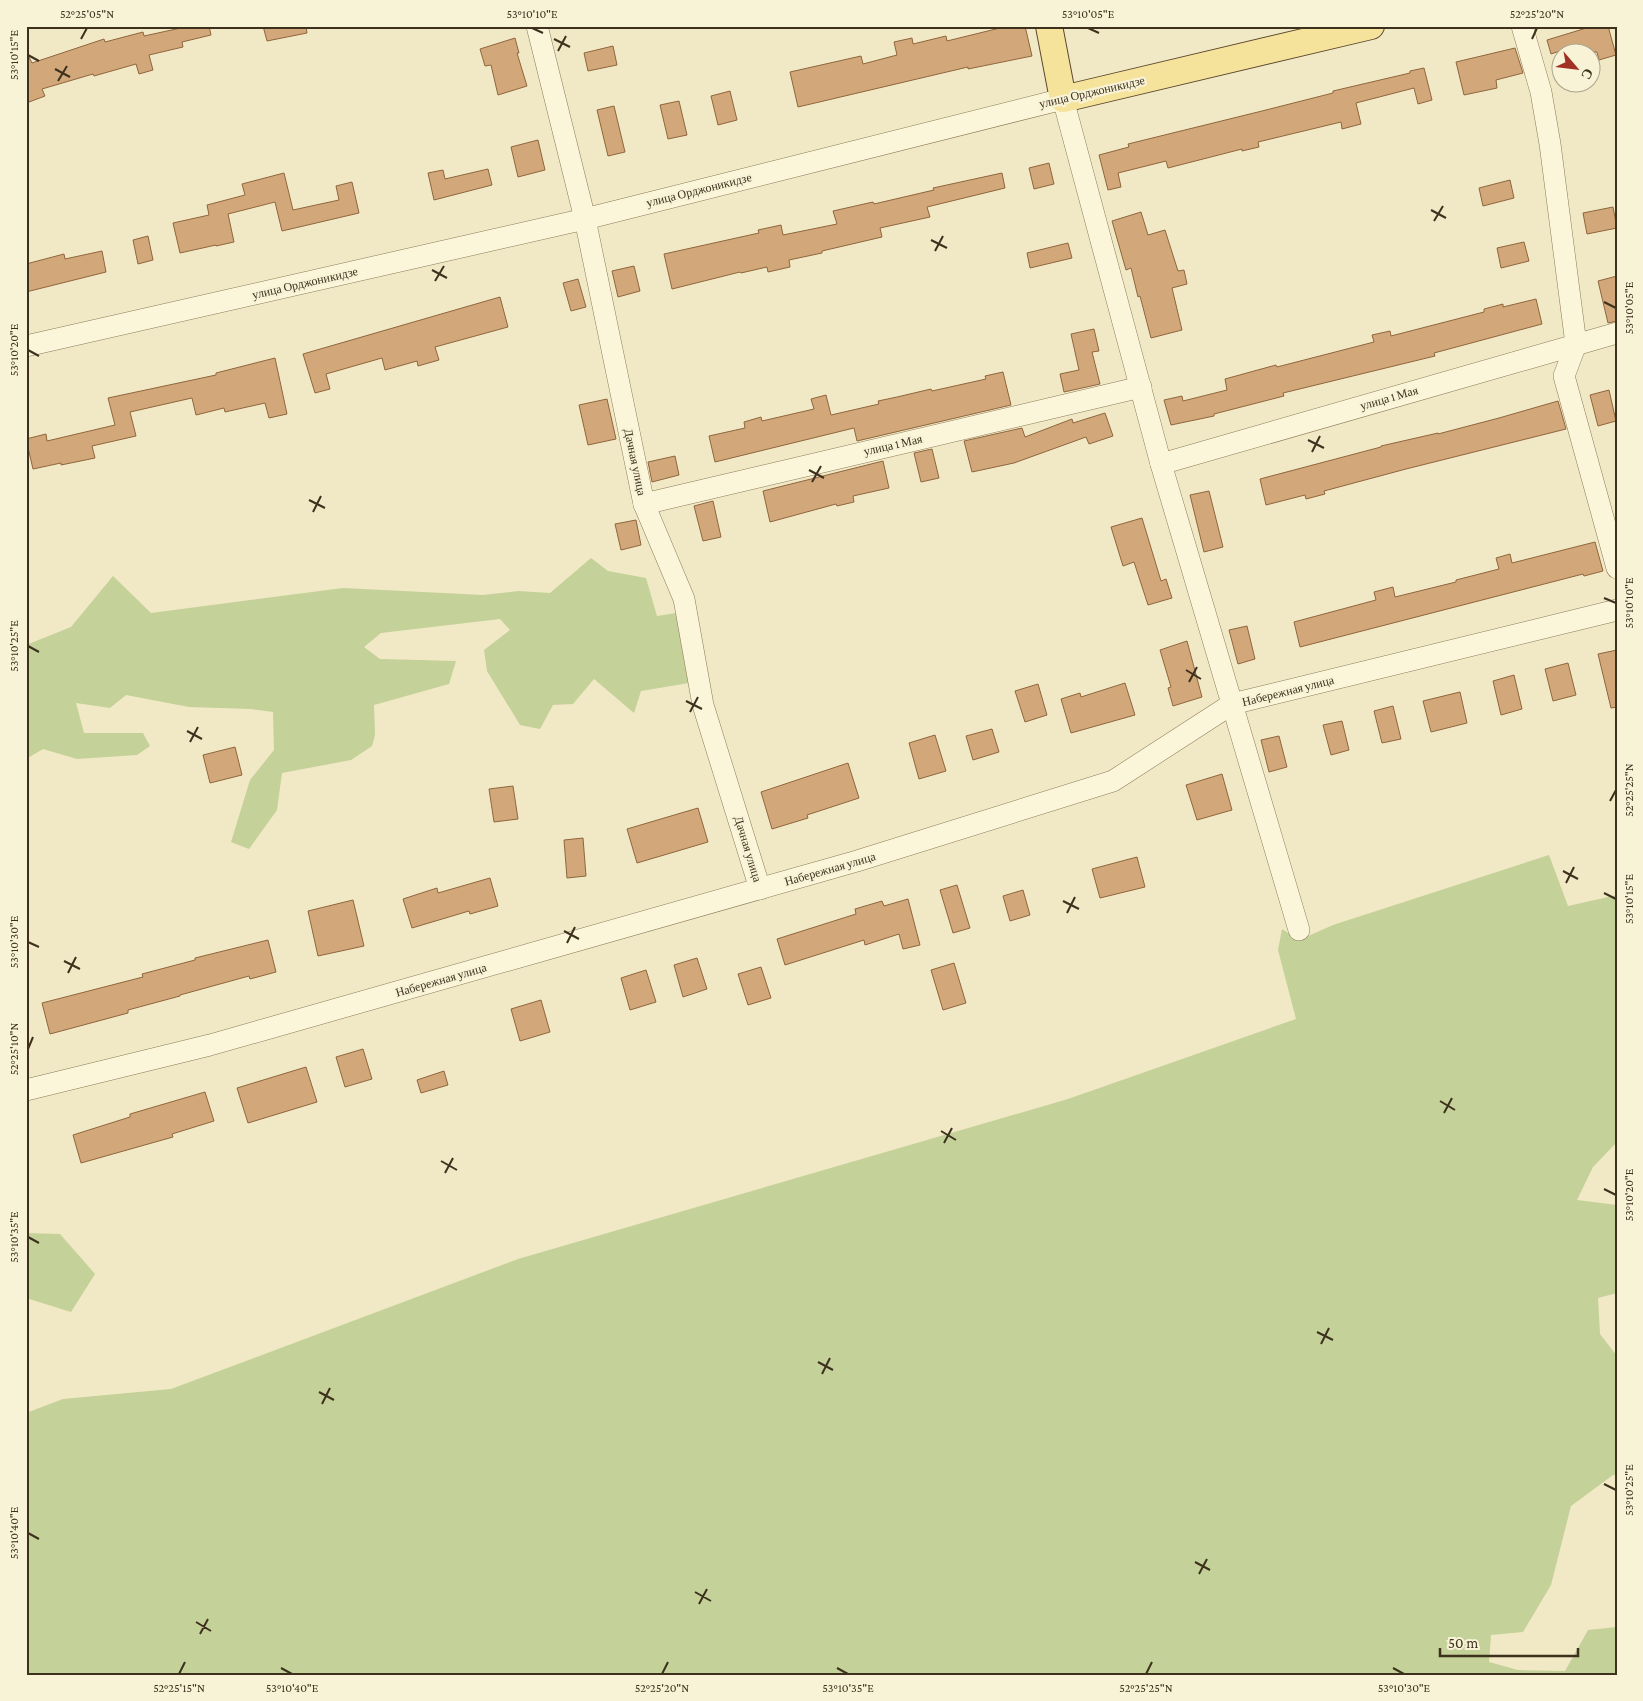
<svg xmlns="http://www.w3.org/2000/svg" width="1643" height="1701" font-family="'Crimson Pro',serif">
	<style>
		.green { fill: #c4d198 }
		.building { fill: #d2a779; stroke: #8f663d }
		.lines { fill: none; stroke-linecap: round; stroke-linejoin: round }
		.minor-casing { stroke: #8e7b59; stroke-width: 22 }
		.major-casing { stroke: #5c482e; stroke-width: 28 }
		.minor { stroke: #fbf5da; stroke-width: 21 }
		.major { stroke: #f6e39b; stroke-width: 26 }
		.ticks { fill: none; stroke: #3d311e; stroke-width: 2 }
		.labels { text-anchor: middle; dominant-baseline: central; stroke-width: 4.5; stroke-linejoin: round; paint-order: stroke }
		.street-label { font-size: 12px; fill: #3d311e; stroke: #f8f2d6 }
		.neatline { fill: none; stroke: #3d311e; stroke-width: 2 }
		.ticks-label { font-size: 12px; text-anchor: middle; fill: #3d311e }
	</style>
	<rect width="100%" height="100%" fill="#f1e9c5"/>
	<g class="green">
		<polygon points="591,558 608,571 646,578 657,616 676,613 689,683 641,691 634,713 594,679 573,704 553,705 540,729 520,725 487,671 484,650 510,630 500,619 381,633 364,647 380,659 456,661 449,684 374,705 375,735 372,746 351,760 282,773 277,810 249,849 231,842 250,780 274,750 273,712 251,709 189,707 126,695 110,708 76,703 84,733 143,733 150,746 137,755 77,759 43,749 26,759 26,645 71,627 113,576 151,613 343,588 483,595 518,591 550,593"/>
		<polygon points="1549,855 1568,906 1617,895 1617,1142 1593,1167 1577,1200 1617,1205 1617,1293 1598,1298 1600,1334 1617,1356 1617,1475 1613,1475 1571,1506 1551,1585 1523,1632 1491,1635 1489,1662 1518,1670 1565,1671 1588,1630 1617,1627 1617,1675 26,1675 26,1413 63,1399 171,1389 518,1259 1068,1099 1296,1019 1278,950 1282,929 1299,940 1333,925"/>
		<polygon points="26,1233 60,1234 95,1274 71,1312 26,1298"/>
	</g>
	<g class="building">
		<polygon points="190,26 209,26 211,35 182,42 183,47 149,55 153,70 139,74 136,64 94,76 93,74 42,89 45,96 29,102 26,94 26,51 32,63 104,39 105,42 143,32 144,36"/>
		<polygon points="263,26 306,26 307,33 267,41"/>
		<polygon points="1008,26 1025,26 1032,56 968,69 968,67 798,107 790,72 861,56 863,64 897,55 894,42 912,38 913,44 946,36 947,41"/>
		<polygon points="1593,26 1608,26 1616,55 1599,60 1597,52 1557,52 1551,54 1547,40"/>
		<polygon points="515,38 519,53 517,53 527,86 498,95 491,65 485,66 480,49"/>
		<polygon points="613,46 617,65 588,71 584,53"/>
		<polygon points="1515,48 1523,73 1496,80 1497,88 1464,95 1456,62"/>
		<polygon points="1424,68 1432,100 1418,104 1414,88 1356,103 1361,124 1342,129 1341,122 1258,142 1259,147 1242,151 1242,149 1168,168 1166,161 1118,173 1121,187 1108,190 1099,155 1129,147 1128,144 1262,111 1333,93 1333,91 1410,73 1410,71"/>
		<polygon points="730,91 737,120 718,125 711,96"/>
		<polygon points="679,101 687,135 668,139 660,105"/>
		<polygon points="614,106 625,152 608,156 597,110"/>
		<polygon points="538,140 545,170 518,177 511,147"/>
		<polygon points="1049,163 1054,184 1034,189 1029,168"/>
		<polygon points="488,169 492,185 434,200 428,173 443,170 445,179"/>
		<polygon points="284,173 293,210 339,200 336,186 352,182 359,213 282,231 275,202 228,214 234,242 216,246 216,245 180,253 173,223 209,215 207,205 245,195 242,184"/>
		<polygon points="1002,173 1005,188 927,207 930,217 880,228 882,237 822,251 822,253 789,260 790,267 768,272 767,267 741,273 740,272 672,289 664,254 759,233 758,230 781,225 783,235 837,224 833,211 873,202 874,204 934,190 933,188"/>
		<polygon points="1510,180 1514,198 1483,206 1479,188"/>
		<polygon points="1613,207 1617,228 1587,234 1583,213"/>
		<polygon points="1141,212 1148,235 1165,230 1178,271 1184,270 1187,284 1172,288 1182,330 1151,338 1140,296 1138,297 1131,268 1126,270 1112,221"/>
		<polygon points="148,236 153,260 138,264 133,240"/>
		<polygon points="1524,242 1529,261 1501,268 1497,248"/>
		<polygon points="1068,243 1072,258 1030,268 1027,253"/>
		<polygon points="102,251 106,272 26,292 26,264 64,254 65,259"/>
		<polygon points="634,266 640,291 618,297 612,271"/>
		<polygon points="1617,276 1617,321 1608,323 1598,281"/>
		<polygon points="578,279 586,307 571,311 563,283"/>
		<polygon points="500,297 508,327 435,347 439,360 418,366 417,361 385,370 382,358 326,374 330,389 315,393 303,354"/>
		<polygon points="1536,299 1542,324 1434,353 1435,356 1398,365 1283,393 1284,396 1214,414 1214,416 1171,425 1164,400 1182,396 1183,401 1227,390 1225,379 1276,365 1277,367 1374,342 1372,335 1390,331 1391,336 1484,312 1484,309 1503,304 1503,307"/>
		<polygon points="1094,329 1099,351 1092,352 1100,384 1064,392 1060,374 1079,370 1071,334"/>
		<polygon points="275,358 287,414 269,418 265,403 225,412 224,408 196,415 192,398 130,412 136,436 92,446 95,458 61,465 61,463 33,469 26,439 46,434 47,441 115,425 108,398 216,375 216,373"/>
		<polygon points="1003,372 1011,405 857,441 854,428 715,462 709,436 745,428 744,422 761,417 762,421 814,409 811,399 826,395 831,415 879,404 878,401 897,397 931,389 932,391 986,379 985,376"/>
		<polygon points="1609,390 1616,421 1598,426 1590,395"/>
		<polygon points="607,399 616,439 588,445 579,405"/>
		<polygon points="1558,401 1566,429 1406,469 1324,491 1325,494 1306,499 1305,495 1266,505 1260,479 1381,447 1381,446 1438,433 1438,434 1499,418"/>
		<polygon points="1105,413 1113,436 1089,444 1086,437 1014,463 972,472 964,441 1022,428 1025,437 1072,419 1073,423"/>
		<polygon points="932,449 939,478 921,482 914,453"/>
		<polygon points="675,456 679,475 652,482 648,462"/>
		<polygon points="883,461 889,488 853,496 854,502 837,506 836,504 770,522 763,491"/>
		<polygon points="1209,491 1223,547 1204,552 1190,495"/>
		<polygon points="713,501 721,537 703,541 694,506"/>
		<polygon points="1142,518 1161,581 1166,579 1172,598 1148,605 1134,562 1123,566 1111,527"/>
		<polygon points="636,520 641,545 621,550 615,524"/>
		<polygon points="1595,542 1603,571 1584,576 1583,574 1300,647 1294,622 1376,600 1374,592 1393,587 1395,597 1456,582 1456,580 1499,569 1496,558 1510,554 1512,563"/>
		<polygon points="1247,626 1255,659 1238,664 1229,630"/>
		<polygon points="1187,641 1202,697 1173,706 1168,688 1171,687 1160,650"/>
		<polygon points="1617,650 1617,707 1611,708 1598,654"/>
		<polygon points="1568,663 1576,695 1553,701 1545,669"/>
		<polygon points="1514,675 1522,709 1501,715 1493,681"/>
		<polygon points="1125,683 1135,715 1071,733 1061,699 1080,693 1081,697"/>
		<polygon points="1038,684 1047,715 1025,722 1015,691"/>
		<polygon points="1460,692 1467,723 1431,732 1423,701"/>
		<polygon points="1393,706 1401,739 1382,743 1374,711"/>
		<polygon points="1342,721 1349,750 1331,755 1323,725"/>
		<polygon points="992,729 999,752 973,760 966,736"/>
		<polygon points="935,735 946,771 919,779 909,743"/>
		<polygon points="1279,736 1287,767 1269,772 1261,740"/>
		<polygon points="235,747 242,775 210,783 203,755"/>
		<polygon points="848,763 859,798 807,815 808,818 772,829 761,792"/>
		<polygon points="1222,774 1232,810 1197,820 1186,785"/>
		<polygon points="513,786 518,819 494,822 489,789"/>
		<polygon points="698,808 708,842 637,863 627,829"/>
		<polygon points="583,838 586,876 567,878 564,840"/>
		<polygon points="1137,857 1145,887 1100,898 1092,869"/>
		<polygon points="490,878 498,906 470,914 469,911 412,928 403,899 437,888 438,893"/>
		<polygon points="957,885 970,928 953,933 940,890"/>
		<polygon points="1023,890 1030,915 1010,921 1003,896"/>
		<polygon points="908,899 920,945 903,949 899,934 865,945 864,940 785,965 777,939 856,914 855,909 882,901 884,906"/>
		<polygon points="353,900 364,946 318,956 308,911"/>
		<polygon points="268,940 276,972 250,979 249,976 180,995 180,996 128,1010 128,1013 50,1034 42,1003 143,977 142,974 195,960 195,958"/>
		<polygon points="697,958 707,989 683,997 674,965"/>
		<polygon points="954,963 966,1003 943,1010 931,970"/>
		<polygon points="761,967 771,998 748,1005 738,974"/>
		<polygon points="646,970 656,1002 630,1010 621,978"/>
		<polygon points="541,1000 550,1032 520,1041 511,1009"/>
		<polygon points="363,1049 372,1079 345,1087 336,1057"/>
		<polygon points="306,1067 317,1102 248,1123 237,1088"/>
		<polygon points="444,1071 448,1085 421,1093 417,1080"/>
		<polygon points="205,1092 214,1121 172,1134 173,1137 81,1163 73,1135 130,1117 130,1114"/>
	</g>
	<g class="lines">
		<g class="minor-casing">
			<g id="minor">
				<polyline points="537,26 585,219 644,504 684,599 703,705 760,889"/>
				<polyline points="1522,26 1541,92 1550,144 1576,344 1564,376 1617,568"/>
				<polyline points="26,346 585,219 1063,99 1161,464 1299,930"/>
				<polyline points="1161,464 1617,333"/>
				<polyline points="644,504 1141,387"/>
				<polyline points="26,1090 210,1045 857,861 1113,781 1232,704 1617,610"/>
			</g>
		</g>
		<g class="major-casing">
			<polyline id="major" points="1049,26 1063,99 1371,26"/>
		</g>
		<use href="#minor" class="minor"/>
		<use href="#major" class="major"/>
	</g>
	<path class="ticks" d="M532,28L543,33M1088,28L1099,33M81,39L87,28M554,39L570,47M1532,39L1537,28M558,51L566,36M28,55L39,61M55,69L70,77M58,81L67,66M1431,210L1446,218M1434,221L1443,206M931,240L947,248M935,251L943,236M432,270L447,278M435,281L444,266M1604,302L1616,308M28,350L39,356M1308,440L1324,448M1312,452L1320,436M809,470L824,478M812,482L821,466M309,500L325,508M313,512L321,496M1604,598L1616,603M28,646L39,652M1186,670L1201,679M1189,682L1197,667M686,701L702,709M690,712L698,697M187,731L202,739M190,742L198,727M1610,801L1616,790M1563,871L1578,879M1566,883L1574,867M1604,893L1616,899M1063,901L1079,909M1067,913L1075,897M564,931L579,939M28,942L39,947M567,943L575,927M64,961L80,969M68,973L76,957M28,1049L33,1037M1440,1101L1455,1110M1444,1113L1452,1098M941,1131L956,1140M944,1143L952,1128M441,1161L457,1170M445,1173L453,1158M1604,1189L1616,1195M28,1237L39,1243M1317,1332L1333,1340M1321,1344L1329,1328M818,1362L833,1370M822,1374L830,1358M319,1392L334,1400M322,1404L330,1388M1604,1484L1616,1490M28,1533L39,1539M1195,1562L1210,1570M1199,1574L1207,1559M695,1592L711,1601M699,1604L707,1589M196,1622L211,1631M200,1634L208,1619M281,1668L292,1674M837,1668L848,1674M1393,1668L1404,1674M179,1674L185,1662M662,1674L668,1662M1146,1674L1152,1662"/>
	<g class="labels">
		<g class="street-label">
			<text transform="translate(1092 92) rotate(-13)">улица Орджоникидзе</text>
			<text transform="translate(699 190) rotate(-14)">улица Орджоникидзе</text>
			<text transform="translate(305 283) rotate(-13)">улица Орджоникидзе</text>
			<text transform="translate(1389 398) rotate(-16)">улица 1 Мая</text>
			<text transform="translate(893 445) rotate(-13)">улица 1 Мая</text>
			<text transform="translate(635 462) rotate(78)">Дачная улица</text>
			<text transform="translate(1288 691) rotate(-14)">Набережная улица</text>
			<text transform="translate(748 849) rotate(73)">Дачная улица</text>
			<text transform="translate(830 869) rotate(-16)">Набережная улица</text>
			<text transform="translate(441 980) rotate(-16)">Набережная улица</text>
		</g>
	</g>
	<rect width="1643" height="1701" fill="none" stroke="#f8f2d6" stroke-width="55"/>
	<g transform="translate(1576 68) rotate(118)"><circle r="24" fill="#f8f2d6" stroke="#ada58c"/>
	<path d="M0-4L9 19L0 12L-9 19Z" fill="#a23125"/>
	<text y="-8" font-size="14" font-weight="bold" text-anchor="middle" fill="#3d311e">С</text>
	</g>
	<path d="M1440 1648v8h138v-8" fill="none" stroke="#3d311e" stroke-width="2.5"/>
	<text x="1448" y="1648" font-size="15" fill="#3d311e" stroke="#f8f2d6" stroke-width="4" paint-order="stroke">50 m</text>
	<rect x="28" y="28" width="1588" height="1646" class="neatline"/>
	<g class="ticks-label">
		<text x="87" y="18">52°25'05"N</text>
		<text x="532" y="18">53°10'10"E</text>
		<text x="1088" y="18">53°10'05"E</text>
		<text x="1537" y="18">52°25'20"N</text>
		<text transform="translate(14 55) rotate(-90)" y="4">53°10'15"E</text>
		<text transform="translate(1629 308) rotate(-90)" y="4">53°10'05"E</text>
		<text transform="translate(14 350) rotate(-90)" y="4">53°10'20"E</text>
		<text transform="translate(1629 603) rotate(-90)" y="4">53°10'10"E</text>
		<text transform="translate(14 646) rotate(-90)" y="4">53°10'25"E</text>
		<text transform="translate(1629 790) rotate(-90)" y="4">52°25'25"N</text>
		<text transform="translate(1629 899) rotate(-90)" y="4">53°10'15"E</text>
		<text transform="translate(14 942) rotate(-90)" y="4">53°10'30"E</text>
		<text transform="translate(14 1049) rotate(-90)" y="4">52°25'10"N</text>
		<text transform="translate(1629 1195) rotate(-90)" y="4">53°10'20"E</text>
		<text transform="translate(14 1237) rotate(-90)" y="4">53°10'35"E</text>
		<text transform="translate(1629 1490) rotate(-90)" y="4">53°10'25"E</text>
		<text transform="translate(14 1533) rotate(-90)" y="4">53°10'40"E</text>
		<text x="179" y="1692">52°25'15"N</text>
		<text x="292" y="1692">53°10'40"E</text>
		<text x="662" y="1692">52°25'20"N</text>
		<text x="848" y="1692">53°10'35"E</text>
		<text x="1146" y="1692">52°25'25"N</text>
		<text x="1404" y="1692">53°10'30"E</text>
	</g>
</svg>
